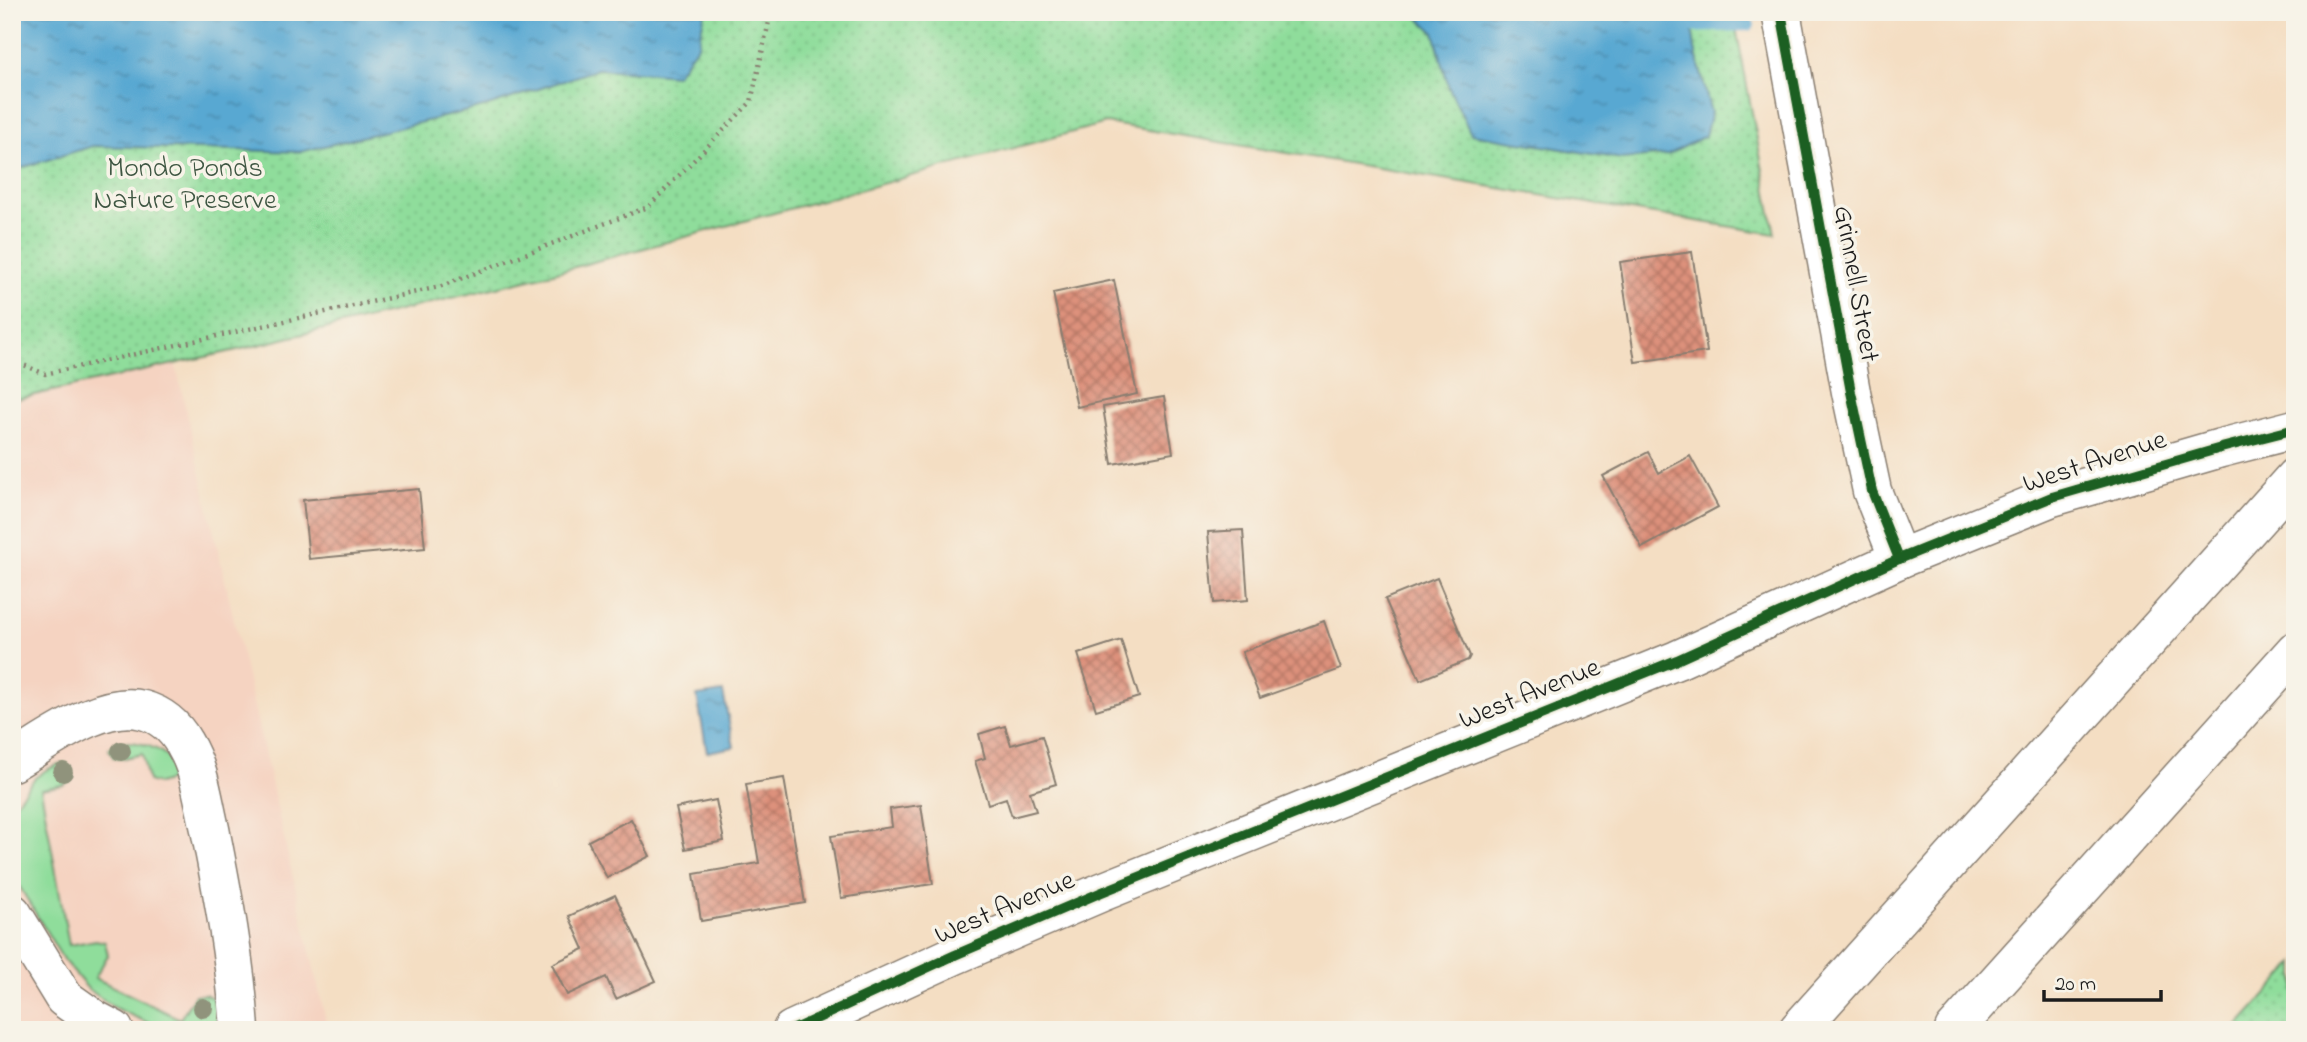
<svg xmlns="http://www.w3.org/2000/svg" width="2307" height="1042" font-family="'Indie Flower',sans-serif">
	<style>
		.built { fill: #f5d3c1 }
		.grass { fill: #8fdd9b; stroke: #567c5c; stroke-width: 2 }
		.park { fill: url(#park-dots); stroke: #567c5c; stroke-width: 2 }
		.water { fill: url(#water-ripples); stroke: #3a6277; stroke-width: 2 }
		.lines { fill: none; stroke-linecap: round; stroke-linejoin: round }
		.stream { stroke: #58a8d2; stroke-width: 12 }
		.building { fill: url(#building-cross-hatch) }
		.minor-casing { stroke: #887d70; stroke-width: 41 }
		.highway-casing { stroke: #887d70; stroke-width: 41 }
		.path { stroke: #887d70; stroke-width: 4.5; stroke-dasharray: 2 5; stroke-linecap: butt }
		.minor { stroke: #fff; stroke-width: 38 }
		.highway { stroke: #fff; stroke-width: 38 }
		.cycleway-casing { stroke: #f7f3e8; stroke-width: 15 }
		.cycleway { stroke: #1b5e20; stroke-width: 10 }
		.tree { fill: #90937c }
		.labels { text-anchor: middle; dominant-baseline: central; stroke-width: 7; stroke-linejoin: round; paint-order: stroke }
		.park-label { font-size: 28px; fill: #3e5642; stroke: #f7f3e8 }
		.street-label { font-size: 28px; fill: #1c1c1c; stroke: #f7f3e8 }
	</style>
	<defs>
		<pattern id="park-dots" width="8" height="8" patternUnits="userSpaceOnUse" patternTransform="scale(1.75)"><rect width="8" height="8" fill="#8fdd9b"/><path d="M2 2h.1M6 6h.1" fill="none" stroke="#7bbd85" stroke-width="1.8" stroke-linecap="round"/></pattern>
		<pattern id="water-ripples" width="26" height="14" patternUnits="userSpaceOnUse" patternTransform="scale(1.75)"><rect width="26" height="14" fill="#58a8d2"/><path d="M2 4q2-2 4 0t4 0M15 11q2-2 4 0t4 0" fill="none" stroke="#4888aa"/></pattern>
		<pattern id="building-cross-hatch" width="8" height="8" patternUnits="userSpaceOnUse" patternTransform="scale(1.75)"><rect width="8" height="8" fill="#dd917b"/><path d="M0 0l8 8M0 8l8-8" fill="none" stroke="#b27664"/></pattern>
	</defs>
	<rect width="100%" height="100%" fill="#f7f3e8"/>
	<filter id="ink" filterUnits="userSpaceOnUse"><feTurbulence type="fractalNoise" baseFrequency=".0143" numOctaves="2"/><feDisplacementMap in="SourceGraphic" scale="14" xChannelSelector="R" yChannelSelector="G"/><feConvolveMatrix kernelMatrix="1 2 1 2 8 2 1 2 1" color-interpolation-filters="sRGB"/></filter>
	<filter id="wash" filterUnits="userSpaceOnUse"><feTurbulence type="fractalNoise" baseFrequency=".00686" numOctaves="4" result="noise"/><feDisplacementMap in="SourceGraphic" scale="28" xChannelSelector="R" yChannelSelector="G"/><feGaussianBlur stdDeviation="1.57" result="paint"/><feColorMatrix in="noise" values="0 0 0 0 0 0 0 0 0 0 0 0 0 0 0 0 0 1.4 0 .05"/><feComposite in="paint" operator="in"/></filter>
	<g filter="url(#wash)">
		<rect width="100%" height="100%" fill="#f4dec3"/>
		<polygon class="built" points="175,362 328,1030 12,1030 12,400"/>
		<g class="grass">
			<path d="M122,742C143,741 178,751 174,779L158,784L148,781L142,754L120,759L114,758L109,750L110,747Z"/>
			<path d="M65,763L72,769L71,780L63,785L41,789L69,945L96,940L105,942L108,955L95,978L180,1019L195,995L205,994L218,1001C222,1013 218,1022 209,1030H164L115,1008L88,989L64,961L12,874V807L35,778L46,770L59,764Z"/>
		</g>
		<g class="park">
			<polygon points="12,12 1733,12 1775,234 1106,123 538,277 246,348 12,400"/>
			<polygon points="2295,963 2295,1030 2234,1030"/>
		</g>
		<g class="water">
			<polygon points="12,12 705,12 698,45 676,75 598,69 488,106 300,152 93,146 12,171"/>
			<polygon points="1410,12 1690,12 1695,49 1711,113 1705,136 1668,155 1622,159 1471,134 1449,88 1434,32 1416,15"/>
			<polygon points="723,692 734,747 707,752 697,696"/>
		</g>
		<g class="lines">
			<polyline class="stream" points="1677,27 1749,25"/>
		</g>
		<g id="blocks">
			<g class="building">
				<polygon points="1692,252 1707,352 1635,362 1620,262"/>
				<polygon points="1114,280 1137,394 1077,407 1053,293"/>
				<polygon points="1164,397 1173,453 1112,464 1103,407"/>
				<polygon points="1648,452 1659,473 1690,456 1718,507 1642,548 1603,476"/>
				<polygon points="419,489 425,548 309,559 303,500"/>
				<polygon points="1243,530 1248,600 1214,603 1208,532"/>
				<polygon points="1437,578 1470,656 1468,660 1420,680 1385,599"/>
				<polygon points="1324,621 1341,669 1260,698 1242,652"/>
				<polygon points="1121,640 1139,697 1096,710 1078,654"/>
				<polygon points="1005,726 1011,745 1042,736 1056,784 1030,792 1036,811 1012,817 1006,798 988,804 975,761 985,758 979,734"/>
				<polygon points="784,778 805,903 701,921 694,874 759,863 746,784"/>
				<polygon points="716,800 724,841 685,849 676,808"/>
				<polygon points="921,805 933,884 841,898 831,836 892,827 890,809"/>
				<polygon points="631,819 650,856 607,878 588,841"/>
				<polygon points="615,895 656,981 616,999 606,977 567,995 552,964 584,949 569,916"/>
			</g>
		</g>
	</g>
	<g filter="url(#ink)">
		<use href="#blocks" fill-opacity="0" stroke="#887d70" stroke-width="2"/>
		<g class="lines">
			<g class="minor-casing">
				<g id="minor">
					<polyline points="1781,12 1851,392 1872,491 1899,559"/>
					<path d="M12,762C47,742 101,699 143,710C161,715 175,727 184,743C200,769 203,800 210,829C223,895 236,963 240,1030"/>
					<polyline points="12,913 64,998 95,1020 114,1030"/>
					<polyline points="792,1030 955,955 1102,892 1677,660 1899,559 2052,497 2221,448 2295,429"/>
				</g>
			</g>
			<g class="highway-casing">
				<g id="highway">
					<polyline points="1798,1030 2295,477"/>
					<polyline points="1954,1030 2295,651"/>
				</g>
			</g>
			<polyline class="path" points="12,360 45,374 439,287 648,207 751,102 770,17 766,12"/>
			<use href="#minor" class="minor"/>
			<use href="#highway" class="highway"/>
			<g class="cycleway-casing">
				<g id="cycleway">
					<polyline points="1781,12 1851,392 1872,491 1899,559"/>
					<polyline points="792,1030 955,955 1102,892 1677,660 1899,559 2052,497 2221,448 2295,429"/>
				</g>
			</g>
			<use href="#cycleway" class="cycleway"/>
		</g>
		<g class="tree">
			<circle cx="121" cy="751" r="10"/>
			<circle cx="63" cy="772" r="10"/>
			<circle cx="203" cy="1008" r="10"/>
		</g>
	</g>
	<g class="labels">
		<g class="park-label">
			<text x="185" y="169">Mondo Ponds<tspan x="185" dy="32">Nature Preserve</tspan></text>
		</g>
		<g class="street-label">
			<text transform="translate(1855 284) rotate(80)">Grinnell Street</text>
			<text transform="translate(2095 463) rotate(-18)">West Avenue</text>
			<text transform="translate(1530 695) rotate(-22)">West Avenue</text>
			<text transform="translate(1005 909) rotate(-23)">West Avenue</text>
		</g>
	</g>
	<rect width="2307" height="1042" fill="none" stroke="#f7f3e8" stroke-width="42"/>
	<path d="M2044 990v10h117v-10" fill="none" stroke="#1c1c1c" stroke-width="3.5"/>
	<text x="2055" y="990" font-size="21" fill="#1c1c1c" stroke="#f7f3e8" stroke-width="5" paint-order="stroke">20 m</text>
</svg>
